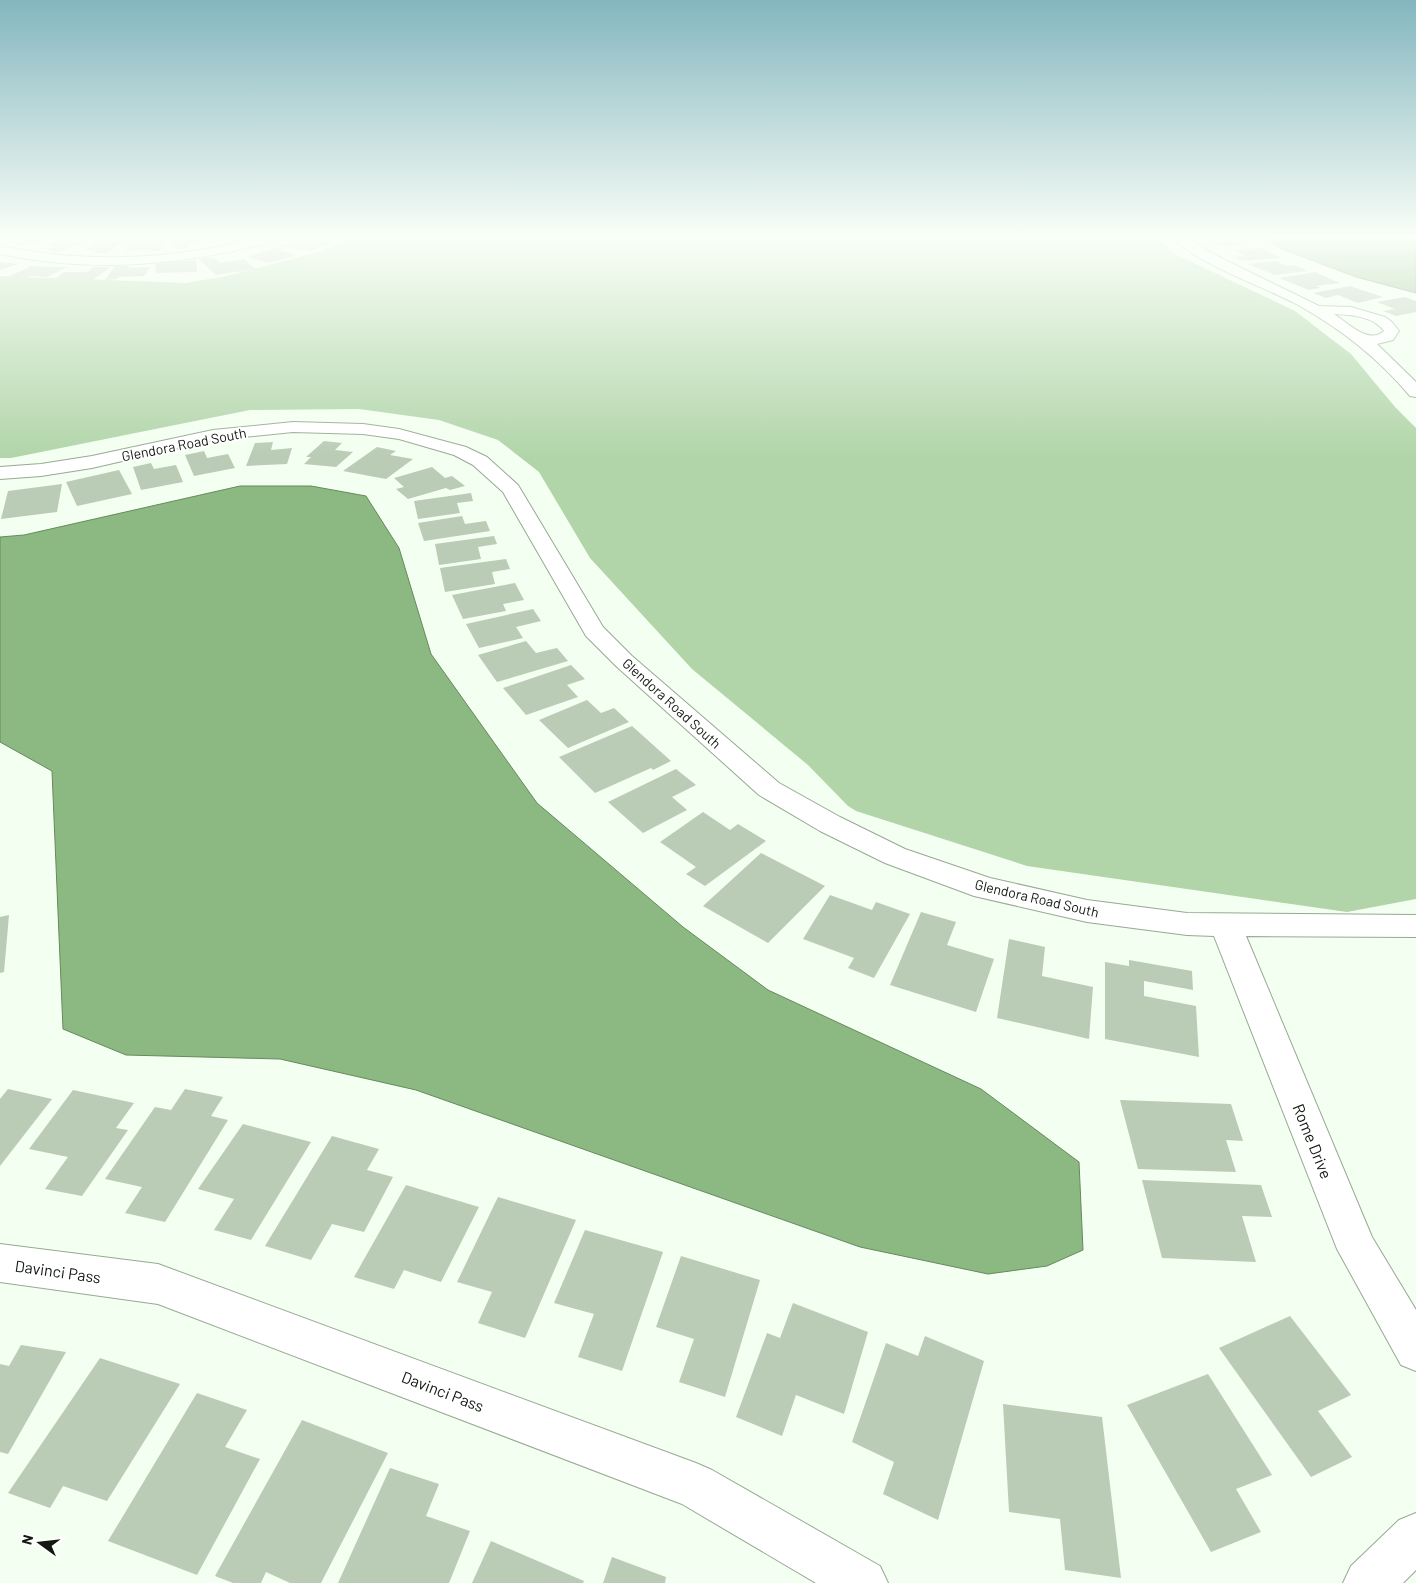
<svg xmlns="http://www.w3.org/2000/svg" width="1416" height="1583" font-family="Barlow,sans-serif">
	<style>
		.green { fill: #b1d5a9 }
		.water { fill: #8cb981; stroke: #67895f }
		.building { fill: #baccb5 }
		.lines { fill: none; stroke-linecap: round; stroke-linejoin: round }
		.minor-casing { stroke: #97a993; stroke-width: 2 }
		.minor { fill: #fff; fill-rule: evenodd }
		.labels { text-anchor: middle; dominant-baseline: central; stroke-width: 4; stroke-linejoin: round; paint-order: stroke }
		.street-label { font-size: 14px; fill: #121911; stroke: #fff }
		.near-street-label { font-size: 16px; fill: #121911; stroke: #fff }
	</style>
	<rect width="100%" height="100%" fill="#f3fff0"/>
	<polygon class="green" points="352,236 1157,236 1173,253 1295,311 1351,354 1395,407 1416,428 1416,899 1347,912 1027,866 856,811 848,806 808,765 692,669 590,558 539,472 498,440 439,420 359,409 250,410 11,458 0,458 0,276 186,283 226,276 323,251"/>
	<g class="water">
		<polygon points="1261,236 1416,236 1416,293 1356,277 1282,249"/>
		<polygon points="240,486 311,486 366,496 399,548 431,654 537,803 683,927 768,990 981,1089 1079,1162 1083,1250 1047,1266 988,1274 860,1247 416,1090 280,1059 126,1055 63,1029 52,771 0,742 0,537 24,535"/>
	</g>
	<g class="building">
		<polygon points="21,236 60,236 60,237 22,246 14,243 20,241 11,238"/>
		<polygon points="198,236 202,242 189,244 191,247 177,249 171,239"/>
		<polygon points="206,236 247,236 235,240 226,237 217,240"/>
		<polygon points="1225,236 1231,236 1245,245 1221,246 1201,237"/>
		<polygon points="311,237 336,242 311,251 280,246"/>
		<polygon points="63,239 85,241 59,252 47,250 56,246 46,245"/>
		<polygon points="155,240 166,241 160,251 146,251 148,249 125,251 132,241"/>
		<polygon points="97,241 124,241 108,253 93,253 97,250 85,250"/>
		<polygon points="277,247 283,249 279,250 297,255 269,263 247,257"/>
		<polygon points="1262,248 1282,258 1242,261 1234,257 1246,256 1234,250"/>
		<polygon points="214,257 220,263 244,259 255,269 216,275 199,259"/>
		<polygon points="196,260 197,272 156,273 155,264"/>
		<polygon points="1275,261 1287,266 1295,265 1308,271 1275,275 1248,264"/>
		<polygon points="0,262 18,264 0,270"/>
		<polygon points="31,266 54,267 67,267 47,277 30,276 24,279 6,278"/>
		<polygon points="115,266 130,266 128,268 150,267 144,276 119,277 117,279 105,280"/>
		<polygon points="93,267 110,267 92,281 49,283 64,272 87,272"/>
		<polygon points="1315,272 1340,283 1316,286 1321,288 1309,290 1279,278"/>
		<polygon points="1350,286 1383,297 1358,303 1338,295 1326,298 1313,293"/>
		<polygon points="1405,297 1416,301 1416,312 1396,316 1383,311 1395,309 1377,302"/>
		<polygon points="324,441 342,443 335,450 353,452 336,467 304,464 311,457 306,457"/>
		<polygon points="273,442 271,450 292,448 287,464 246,466 255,443"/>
		<polygon points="377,447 396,451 390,455 413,459 386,479 343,471"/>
		<polygon points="204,451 207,458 228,454 235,468 194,476 185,455"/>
		<polygon points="151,463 154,469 176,465 183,482 141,490 133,467"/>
		<polygon points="432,467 445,478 452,476 465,486 450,490 446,488 408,499 396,489 404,487 394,478"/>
		<polygon points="119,470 132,494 77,506 66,482"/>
		<polygon points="62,484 57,512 1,519 8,491"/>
		<polygon points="471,493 473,501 457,503 460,513 418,519 414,501"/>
		<polygon points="462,516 465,524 486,521 490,531 424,541 418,523"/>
		<polygon points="494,536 497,544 478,547 481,559 439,565 435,544"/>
		<polygon points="506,559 510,569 492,572 495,584 445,592 440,568"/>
		<polygon points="515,583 524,600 503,604 506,611 463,619 452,595"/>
		<polygon points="533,609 541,621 516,627 523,638 479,648 466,624"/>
		<polygon points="526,641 536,653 557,648 568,661 497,682 478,655"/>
		<polygon points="571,665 585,679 567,685 578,697 526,715 503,688"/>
		<polygon points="587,700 601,713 614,708 629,722 568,748 539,720"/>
		<polygon points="632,726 671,761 653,770 651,768 595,793 559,757"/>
		<polygon points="676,769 696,785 672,797 687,810 643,833 608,802"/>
		<polygon points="703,812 730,830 738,824 766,841 705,886 686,874 696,867 660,842"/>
		<polygon points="761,853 825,886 768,943 703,906"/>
		<polygon points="830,895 872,910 876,902 910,914 874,978 848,968 854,958 803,939"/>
		<polygon points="921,912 956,922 947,945 994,959 976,1012 890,985"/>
		<polygon points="9,915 4,972 0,973 0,917"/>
		<polygon points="1009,939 1045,947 1042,976 1093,987 1089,1039 997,1018"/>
		<polygon points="1129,960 1192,971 1193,990 1144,981 1144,996 1196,1006 1199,1057 1105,1039 1105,962 1129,966"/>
		<polygon points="8,1089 52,1099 0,1166 0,1099"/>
		<polygon points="185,1089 223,1097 211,1116 228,1120 165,1222 125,1213 142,1187 105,1179 155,1107 171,1110"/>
		<polygon points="73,1090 134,1103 116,1128 128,1130 82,1196 45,1189 68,1157 29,1149"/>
		<polygon points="1120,1100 1231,1104 1243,1141 1226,1140 1236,1172 1138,1169"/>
		<polygon points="243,1124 311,1142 251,1240 214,1230 234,1199 198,1189"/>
		<polygon points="332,1136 379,1149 367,1170 393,1177 364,1232 332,1224 311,1260 265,1246"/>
		<polygon points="1142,1180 1261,1185 1272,1217 1242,1216 1256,1262 1162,1258"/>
		<polygon points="406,1185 479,1207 441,1282 404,1270 394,1289 354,1277"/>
		<polygon points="498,1197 576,1220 525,1338 478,1323 492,1292 457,1282"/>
		<polygon points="585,1230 663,1252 622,1371 578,1357 594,1314 554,1303"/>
		<polygon points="681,1256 760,1280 725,1397 679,1382 694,1339 656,1327"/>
		<polygon points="793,1303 868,1332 844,1414 796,1395 782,1436 736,1417 767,1333 780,1338"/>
		<polygon points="1290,1316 1351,1395 1318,1411 1352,1457 1311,1477 1219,1348"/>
		<polygon points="925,1336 984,1361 938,1520 883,1494 894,1462 852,1442 886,1343 918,1356"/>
		<polygon points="21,1345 66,1352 8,1454 0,1452 0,1364 9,1366"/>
		<polygon points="100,1358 180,1384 107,1501 63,1486 50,1508 8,1493"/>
		<polygon points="1208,1374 1272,1475 1236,1489 1261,1532 1211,1552 1127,1405"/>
		<polygon points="197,1393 247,1410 225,1447 260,1459 197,1575 108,1541"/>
		<polygon points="1003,1404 1102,1417 1121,1578 1065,1570 1060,1519 1009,1512"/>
		<polygon points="302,1420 388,1453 321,1583 290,1583 266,1572 261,1583 233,1583 215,1576"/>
		<polygon points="390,1468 439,1484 426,1516 470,1531 449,1583 338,1583"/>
		<polygon points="491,1541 584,1581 583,1583 472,1583"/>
		<polygon points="612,1557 666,1577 665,1583 603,1583"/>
	</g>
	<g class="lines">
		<g class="minor-casing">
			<g id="minor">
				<path d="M264,236H283L281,239C190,265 94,274 0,254V246C86,264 179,260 264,236Z"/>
				<path d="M1172,236H1185L1211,253L1319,306L1351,307L1385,317L1392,322L1399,331L1393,340L1377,344L1416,382V397L1410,396C1378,358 1341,329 1298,305C1269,289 1188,260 1172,236ZM1334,314C1351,315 1373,316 1384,331C1369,345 1348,323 1334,314Z"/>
				<polygon points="293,422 363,424 399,429 466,447 487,457 518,485 603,627 632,656 779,783 840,817 905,849 990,878 1087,900 1187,913 1416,915 1416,937 1246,936 1372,1237 1416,1310 1416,1371 1401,1365 1337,1249 1214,936 1187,935 1087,922 974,896 885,863 820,831 759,795 616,666 586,636 503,492 473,465 454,455 399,439 363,434 293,432 213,440 92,468 41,476 0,479 0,467 41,464 92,456 213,430"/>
				<polygon points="0,1244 158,1264 696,1463 712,1470 880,1566 888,1583 816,1583 682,1504 158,1304 0,1282"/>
				<polygon points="1416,1513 1416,1570 1403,1583 1343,1583 1351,1566 1399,1520"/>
			</g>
		</g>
		<use href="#minor" class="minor"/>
	</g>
	<linearGradient id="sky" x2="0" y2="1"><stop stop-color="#83b6bf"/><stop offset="0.52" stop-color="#fafff8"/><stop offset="1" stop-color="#fafff8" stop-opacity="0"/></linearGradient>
	<rect width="1416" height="457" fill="url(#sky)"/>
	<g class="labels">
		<g class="street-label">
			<text transform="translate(184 444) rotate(-11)">Glendora Road South</text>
			<text transform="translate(672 703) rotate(42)">Glendora Road South</text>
			<text transform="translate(1037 898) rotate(13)">Glendora Road South</text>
		</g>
		<g class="near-street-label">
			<text transform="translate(1313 1141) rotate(68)">Rome Drive</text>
			<text transform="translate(58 1271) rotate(8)">Davinci Pass</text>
			<text transform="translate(443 1391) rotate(21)">Davinci Pass</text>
		</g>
	</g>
	<g transform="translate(40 1543) rotate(285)" stroke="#ffffff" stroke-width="4" paint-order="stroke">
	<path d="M0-4L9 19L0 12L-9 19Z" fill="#121911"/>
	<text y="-8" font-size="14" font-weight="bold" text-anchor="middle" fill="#121911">N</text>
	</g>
</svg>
